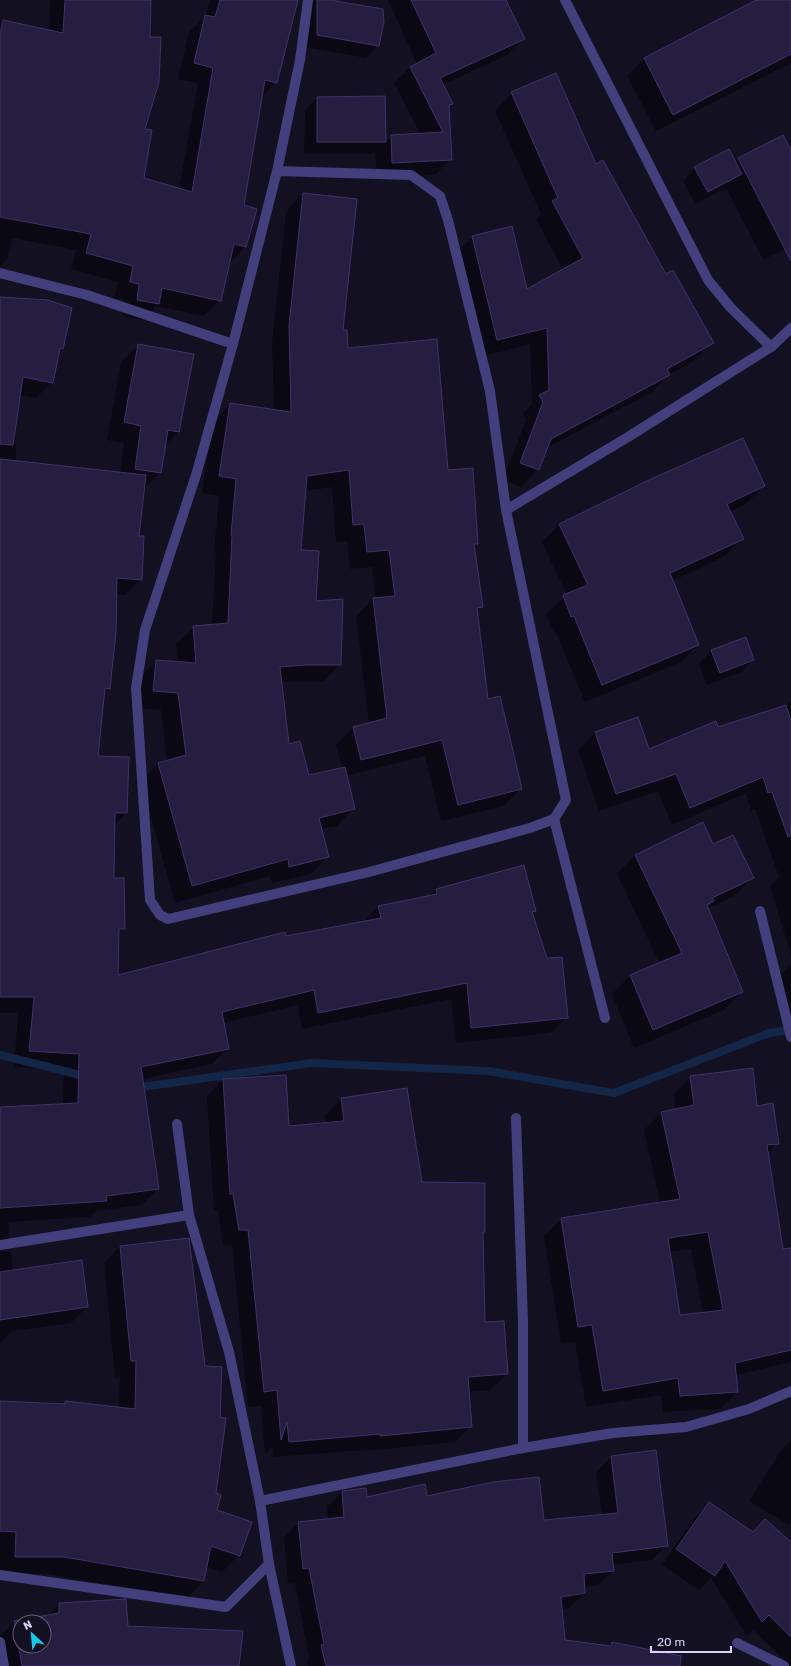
<svg xmlns="http://www.w3.org/2000/svg" width="791" height="1666" font-family="Rubik,sans-serif">
	<style>
		.shadow { fill: #0007; fill-rule: evenodd }
		.lines { fill: none; stroke-linecap: round; stroke-linejoin: round }
		.stream { stroke: #142647; stroke-width: 8 }
		.building { fill: #261e41; stroke: #3f326b; fill-rule: evenodd }
		.street { stroke: #433f7c; stroke-width: 10 }
	</style>
	<rect width="100%" height="100%" fill="#131022"/>
	<g class="shadow">
		<polygon points="50,0 150,0 143,129 143,179 179,189 198,83 178,79 189,32 205,17 210,0 296,0 276,82 261,97 243,206 256,209 245,247 229,264 220,300 204,316 156,306 142,320 122,316 124,300 114,298 118,282 71,269 76,250 12,238 8,258 0,266 0,24 3,21 49,31"/>
		<polygon points="316,0 325,0 378,45 366,58 305,47 305,11"/>
		<polygon points="388,0 505,0 523,39 507,55 442,85 451,103 448,106 451,159 435,175 377,178 375,151 373,154 304,154 305,110 317,98 385,142 391,136 420,134 394,83 410,67 417,64"/>
		<polygon points="758,0 791,0 791,63 656,131 627,76 644,59"/>
		<polygon points="512,93 596,165 666,275 712,343 695,360 669,375 652,392 546,448 538,469 521,487 503,480 526,420 523,413 532,404 530,344 480,357 455,254 472,237 511,227 527,290 563,270 536,219 541,214 495,111"/>
		<polygon points="791,152 791,246 763,260 726,188 695,204 683,181 695,168 735,163 739,159"/>
		<path d="M303,194L347,349L447,471L477,543L474,547L482,607L476,612L487,701L521,788L504,806L441,821L425,756L346,776L354,808L337,826L321,829L328,856L311,874L272,883L270,876L175,903L141,781L158,764L167,762L161,710L136,708L139,678L156,661L178,662L176,644L194,627L212,625L216,552H214L219,496L202,493L213,421L231,404L274,411L272,343L286,212ZM332,487L336,542L347,541L350,569L372,567L376,598L373,599L356,616L369,724L353,728L336,745L342,769L308,777L288,746L280,682H322L340,665L315,602L300,551L305,491Z"/>
		<polygon points="0,298 62,348 58,353 52,382 36,398 19,395 15,421 16,461 120,473 124,443 107,440 121,362 139,345 192,354 178,432 165,445 160,473 144,489 138,537 141,579 125,595 115,595 109,688 103,694 97,757 126,813 114,825 113,879 124,928 118,934 117,976 285,937 363,923 378,907 429,896 436,890 523,867 535,911 532,913 567,1017 551,1033 456,1043 451,999 302,1029 298,1005 223,1023 228,1048 212,1064 142,1079 158,1189 142,1205 96,1211 90,1217 8,1222 9,1236 0,1246 0,1108 63,1105 64,1070 14,1067 18,1013 0,1013"/>
		<polygon points="649,481 764,486 746,504 730,511 742,538 725,556 672,581 698,645 681,662 585,702 556,632 554,633 546,614 567,595 542,542 559,525"/>
		<polygon points="745,639 753,660 741,672 707,685 699,664 711,651"/>
		<polygon points="791,702 791,955 770,886 779,877 755,809 751,810 746,793 672,825 658,791 599,811 578,750 595,733 648,751 787,706"/>
		<polygon points="703,823 713,846 753,878 734,896 707,909 742,992 724,1010 634,1048 612,994 630,976 660,964 617,874 635,855"/>
		<polygon points="791,964 791,1018 774,981"/>
		<path d="M691,1077L756,1107L777,1143L767,1154L782,1250L791,1249V1362L736,1375L737,1392L720,1409L663,1412L661,1395L586,1407L575,1342L561,1344L544,1236L561,1219L660,1203L644,1130L661,1113L675,1110L674,1094ZM691,1249L703,1313L679,1316L669,1252Z"/>
		<polygon points="223,1080 288,1127 326,1124 325,1116 341,1099 421,1183 484,1232 482,1233 484,1323 507,1374 490,1390 468,1392 471,1426 455,1442 364,1451 364,1450 273,1457 272,1447 265,1454 261,1406 248,1407 232,1245 223,1246 218,1210 214,1210 207,1096"/>
		<polygon points="120,1246 215,1494 216,1511 239,1555 222,1572 206,1566 204,1581 187,1598 47,1574 0,1573 0,1402 63,1405 65,1402 119,1408 120,1376 115,1377 104,1263"/>
		<polygon points="11,1251 13,1271 87,1307 71,1323 12,1331 0,1343 0,1252"/>
		<polygon points="791,1440 791,1522 788,1525 749,1501 782,1449"/>
		<polygon points="611,1457 667,1545 652,1560 612,1565 613,1570 598,1585 584,1587 584,1593 569,1608 561,1609 564,1640 608,1647 612,1643 677,1666 308,1666 307,1661 309,1658 295,1583 288,1584 284,1538 298,1523 328,1520 327,1507 342,1492 366,1498 426,1497 543,1521 602,1515 596,1472"/>
		<polygon points="709,1503 752,1533 791,1543 791,1666 753,1630 747,1636 711,1578 699,1590 662,1565 694,1519"/>
		<path d="M59,1604L127,1627L238,1666H2L0,1636L14,1622L48,1616ZM20,1622H44V1646H20Z"/>
	</g>
	<g class="lines">
		<g class="stream">
			<polyline points="0,1055 88,1077"/>
			<polyline points="135,1088 312,1063 488,1071 614,1093 769,1033 791,1030"/>
		</g>
	</g>
	<g class="building">
		<polygon points="65,0 151,0 150,37 161,37 159,82 145,129 152,130 144,178 192,192 213,68 194,63 205,15 215,17 220,0 298,0 277,83 265,80 244,205 257,209 246,247 234,244 221,301 162,288 159,304 137,300 139,284 130,282 133,266 86,253 91,234 0,217 0,34 3,20 63,33"/>
		<polygon points="317,0 330,0 383,9 384,22 379,46 317,35"/>
		<polygon points="411,0 506,0 525,39 440,78 453,104 449,105 452,160 392,163 391,135 443,132 410,67 436,53"/>
		<polygon points="756,0 791,0 791,54 673,115 644,58"/>
		<polygon points="556,73 596,164 603,160 666,274 673,270 714,343 667,369 670,375 551,439 539,470 520,463 543,402 539,395 549,390 547,328 497,340 472,236 512,226 527,289 583,258 552,201 558,198 511,92"/>
		<polygon points="385,96 386,142 317,142 317,97"/>
		<polygon points="783,135 791,150 791,261 738,158"/>
		<polygon points="729,149 742,174 708,192 694,167"/>
		<polygon points="303,193 357,199 343,330 347,330 348,348 437,339 448,470 473,468 478,544 474,544 483,607 477,608 488,699 500,696 522,789 458,805 442,740 361,760 353,727 387,718 373,598 395,596 389,550 367,552 364,524 353,525 349,470 307,476 301,550 319,551 316,601 343,599 341,665 306,665 280,667 289,744 300,741 309,775 345,767 355,809 319,818 329,857 289,867 288,859 192,886 158,763 186,755 178,693 153,691 156,660 196,663 193,626 228,623 232,535 231,535 236,479 219,476 230,403 291,412 289,326"/>
		<polygon points="0,297 48,300 72,308 63,349 60,348 53,383 23,377 13,445 0,444"/>
		<polygon points="138,344 194,354 179,432 168,430 161,473 135,469 141,426 124,422"/>
		<polygon points="743,438 765,486 727,504 744,539 670,573 699,645 602,685 574,616 571,617 563,595 588,585 559,524 649,480"/>
		<polygon points="0,459 146,475 139,536 144,536 142,580 117,578 116,632 110,689 105,688 98,756 129,757 127,813 115,813 114,878 124,878 125,929 119,929 118,975 285,932 286,936 381,918 378,906 437,894 436,889 524,865 536,911 532,912 547,958 562,957 568,1018 471,1028 467,983 318,1013 314,990 222,1012 229,1049 141,1067 159,1189 106,1196 107,1201 0,1208 0,1107 78,1103 79,1054 29,1051 34,997 0,997"/>
		<polygon points="746,637 754,660 720,673 711,650"/>
		<polygon points="786,705 791,721 791,836 788,837 772,792 768,793 763,777 690,808 676,774 616,794 595,732 638,717 649,749 716,721 718,727"/>
		<polygon points="703,822 713,844 733,835 754,878 712,898 714,901 707,905 743,992 653,1030 630,975 682,953 635,855"/>
		<path d="M753,1068L757,1106L773,1103L779,1144L767,1145L783,1249L791,1248V1350L735,1363L738,1392L680,1396L678,1378L603,1391L592,1325L578,1327L561,1218L680,1199L661,1112L694,1105L690,1076ZM708,1232L723,1310L680,1315L668,1238Z"/>
		<polygon points="286,1075 289,1126 344,1121 341,1098 407,1088 422,1182 485,1183 485,1232 483,1232 485,1322 504,1321 508,1374 468,1377 472,1427 380,1436 380,1434 289,1442 287,1422 281,1440 277,1390 264,1392 248,1230 239,1230 233,1194 230,1194 223,1079"/>
		<polygon points="189,1238 205,1366 222,1367 220,1417 226,1418 216,1493 221,1495 217,1510 252,1522 240,1556 211,1546 204,1581 64,1557 15,1557 16,1532 0,1531 0,1401 65,1404 65,1401 135,1409 136,1361 131,1361 120,1246"/>
		<polygon points="82,1260 88,1307 0,1320 0,1272"/>
		<polygon points="656,1450 668,1546 612,1553 614,1571 584,1574 585,1593 561,1597 565,1640 611,1646 612,1642 681,1656 680,1666 326,1666 321,1645 324,1644 309,1568 303,1569 298,1522 344,1517 342,1491 366,1488 367,1497 425,1484 427,1496 493,1482 539,1477 544,1520 618,1513 611,1456"/>
		<polygon points="709,1502 753,1532 765,1519 791,1542 791,1637 769,1615 762,1622 725,1561 715,1576 676,1549"/>
		<path d="M126,1599L128,1626L243,1631L239,1666H22L14,1621L59,1613V1603ZM20,1622H44V1646H20Z"/>
	</g>
	<g class="lines">
		<g class="street">
			<polyline points="565,0 708,280 730,307 771,347"/>
			<polyline points="277,171 411,175 440,196 448,220 490,391 506,510 566,800 554,819 530,828 369,872 168,919 160,915 150,900 136,688 145,630 196,475 233,344 277,171 300,60 308,0"/>
			<polyline points="0,273 87,295 233,344"/>
			<polyline points="506,510 628,437 771,347 791,328"/>
			<polyline points="554,819 605,1018"/>
			<polyline points="760,911 791,1037"/>
			<polyline points="516,1118 523,1322 523,1448"/>
			<polyline points="177,1124 189,1215 229,1352 260,1501 269,1564 291,1666"/>
			<polyline points="0,1245 189,1215"/>
			<polyline points="260,1501 523,1448 613,1433 686,1427 749,1409 791,1391"/>
			<polyline points="0,1575 226,1607 269,1564"/>
			<polyline points="0,1642 4,1666"/>
			<polyline points="737,1643 784,1666"/>
		</g>
	</g>
	<g transform="translate(32 1634) rotate(334)"><circle r="19" fill="#131022" stroke="#635e79"/>
	<path d="M0-3L7 15L0 10L-7 15Z" fill="#15cae6"/>
	<text y="-6" font-size="11" font-weight="bold" text-anchor="middle" fill="#dad4fb">N</text>
	</g>
	<path d="M651 1646v6h80v-6" fill="none" stroke="#dad4fb" stroke-width="2"/>
	<text x="657" y="1646" font-size="12" fill="#dad4fb" stroke="#131022" stroke-width="3" paint-order="stroke">20 m</text>
</svg>
